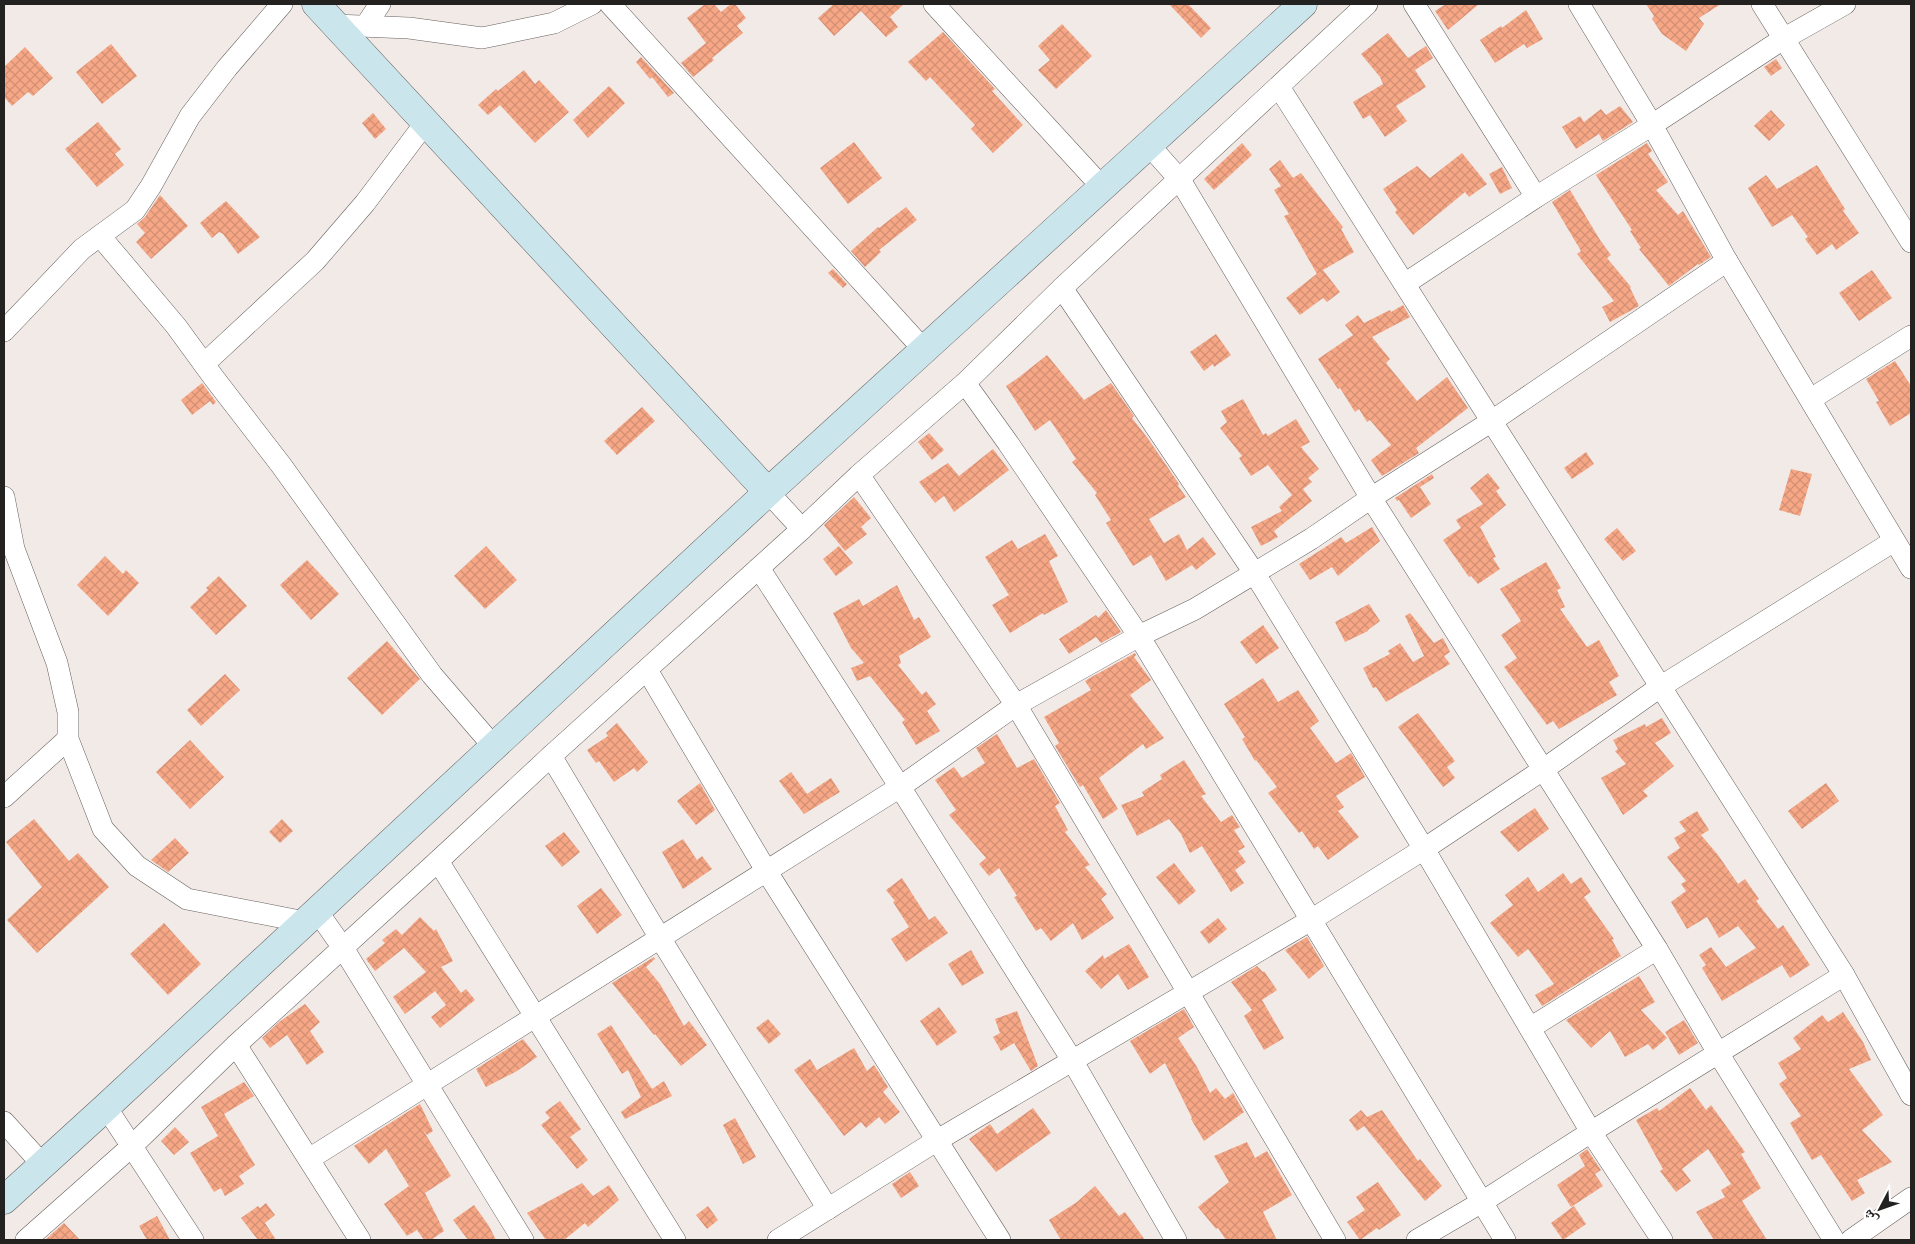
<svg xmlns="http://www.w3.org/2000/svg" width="1915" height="1244" font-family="'Varela Round','Noto Naskh Arabic',sans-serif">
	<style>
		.building { fill: url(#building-cross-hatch) }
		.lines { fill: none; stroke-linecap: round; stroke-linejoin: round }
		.street-casing { stroke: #67615f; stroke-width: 22 }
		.secondary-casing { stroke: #67615f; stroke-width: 29 }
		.street { stroke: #fff; stroke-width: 21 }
		.secondary { stroke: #cae5ec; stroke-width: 28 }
	</style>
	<defs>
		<pattern id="building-cross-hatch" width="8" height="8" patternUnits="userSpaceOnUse" patternTransform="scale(1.25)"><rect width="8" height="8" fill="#f6a786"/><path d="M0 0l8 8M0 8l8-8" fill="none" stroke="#d38f73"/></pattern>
	</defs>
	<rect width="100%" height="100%" fill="#f1eae7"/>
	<g class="building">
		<polygon points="705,4 714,4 721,12 731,4 735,4 746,18 737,26 743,33 712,58 714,60 693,77 681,63 706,43 687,18"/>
		<polygon points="834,4 904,4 890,17 898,27 886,37 861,11 834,36 818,18"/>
		<polygon points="1169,4 1188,4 1211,28 1201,38"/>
		<polygon points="1446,4 1479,4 1448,30 1435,11"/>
		<polygon points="1646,4 1721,4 1699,18 1704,24 1686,51 1662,34 1652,19 1654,16"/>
		<polygon points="1526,10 1543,39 1527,48 1524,44 1495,63 1480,40 1501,26 1502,28"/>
		<polygon points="1062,24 1092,56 1056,89 1038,70 1050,60 1038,46"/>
		<polygon points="943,32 995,89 992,91 1023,125 993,153 971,129 975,125 930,77 926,81 908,62"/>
		<polygon points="1388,33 1408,58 1426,46 1433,58 1415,70 1426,87 1396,106 1407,121 1385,137 1370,115 1363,119 1353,102 1383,84 1380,77 1361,54"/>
		<polygon points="111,44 137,76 102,104 76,72"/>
		<polygon points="25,47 53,78 33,96 28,92 12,106 4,97 4,67"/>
		<polygon points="641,57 674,93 668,97 652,77 650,79 636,62"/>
		<polygon points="1776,59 1782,68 1771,76 1764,67"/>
		<polygon points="524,70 535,84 539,80 569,112 535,143 500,105 488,115 478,105 496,89 498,91"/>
		<polygon points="609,86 625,103 588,138 573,120"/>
		<polygon points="1620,106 1633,122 1603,141 1599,134 1576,149 1562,127 1580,116 1584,122 1601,109 1606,115"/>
		<polygon points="1771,110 1785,125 1769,141 1754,126"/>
		<polygon points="373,113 386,129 375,139 362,123"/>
		<polygon points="98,122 121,149 115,154 124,165 97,187 65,149"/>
		<polygon points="854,142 882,178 848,204 820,168"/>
		<polygon points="1242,143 1252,155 1214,190 1204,179"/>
		<polygon points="1647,143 1652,151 1648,154 1668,182 1656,190 1678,215 1683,211 1711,257 1699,265 1698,264 1669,286 1639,249 1641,248 1630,231 1632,230 1596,175"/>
		<polygon points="1462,153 1487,184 1469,197 1465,192 1413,235 1395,212 1397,210 1383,189 1417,166 1430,178"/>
		<polygon points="1280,160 1293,178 1301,173 1343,227 1341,229 1354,252 1323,270 1340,292 1327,302 1323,298 1300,315 1286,298 1319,272 1317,274 1284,216 1289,214 1274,190 1281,186 1269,169"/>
		<polygon points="1817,165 1845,209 1843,211 1859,233 1836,250 1832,244 1817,255 1805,239 1808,237 1792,215 1772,227 1748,188 1766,175 1777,189"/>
		<polygon points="1502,167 1512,188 1500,194 1489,174"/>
		<polygon points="1570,190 1600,240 1611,255 1607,258 1631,287 1630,288 1639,306 1610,322 1602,307 1614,301 1577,254 1581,251 1552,202"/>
		<polygon points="160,195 188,226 151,259 136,242 145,233 137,224 145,217"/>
		<polygon points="226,201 260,237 238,254 223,234 219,232 212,238 200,223"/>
		<polygon points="906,207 917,220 879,250 881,252 865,267 851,251 878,227 879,228"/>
		<polygon points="833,269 847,284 843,288 828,273"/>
		<polygon points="1872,270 1892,298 1859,321 1839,293"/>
		<polygon points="1403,305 1410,317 1372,337 1390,359 1386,363 1417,401 1447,377 1468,408 1416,448 1419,453 1382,476 1371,460 1391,445 1370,420 1367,422 1359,409 1355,412 1340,388 1338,389 1318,359 1353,335 1345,325 1358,315 1364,323 1390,310 1391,312"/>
		<polygon points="1216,334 1231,355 1214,367 1213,364 1204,371 1190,352"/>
		<polygon points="1047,355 1084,400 1111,383 1134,416 1132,418 1149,440 1179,484 1178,486 1186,497 1149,519 1164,543 1179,534 1187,550 1203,537 1216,554 1196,570 1192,565 1166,581 1151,555 1133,566 1106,523 1111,520 1095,495 1097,493 1072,462 1076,459 1050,420 1035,431 1006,386 1018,378"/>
		<polygon points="1895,361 1911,386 1911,413 1890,426 1876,402 1879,401 1866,379"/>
		<polygon points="202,383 216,402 213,405 210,401 192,415 181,400"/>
		<polygon points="1243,399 1263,435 1266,433 1268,436 1296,419 1310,442 1301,447 1319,469 1308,478 1312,482 1303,489 1312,501 1274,531 1278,537 1261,546 1251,527 1282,511 1279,507 1292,495 1268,465 1251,476 1239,458 1242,456 1220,428 1227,422 1221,411"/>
		<polygon points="642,407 655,421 617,455 604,441"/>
		<polygon points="929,433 944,450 932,460 918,442"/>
		<polygon points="993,449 1009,470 954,512 944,496 935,503 919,482 948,463 959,476"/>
		<polygon points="1586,452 1594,464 1572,479 1564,468"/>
		<polygon points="1791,469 1812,474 1800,516 1779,510"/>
		<polygon points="1488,473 1500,488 1496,491 1506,505 1480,527 1496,557 1493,558 1500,569 1478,584 1471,576 1469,577 1443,540 1461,528 1456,520 1483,504 1470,488"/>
		<polygon points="1432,474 1434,478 1420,487 1431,504 1411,518 1399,500 1397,501 1395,498"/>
		<polygon points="854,497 871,518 861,527 867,534 845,551 824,525"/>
		<polygon points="1372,527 1380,541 1338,576 1332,567 1310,580 1299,564 1341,537 1346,543"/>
		<polygon points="1617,528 1636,551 1623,561 1604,539"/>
		<polygon points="1045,534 1058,556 1049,561 1068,602 1044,615 1043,613 1010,633 992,605 1009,595 985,557 1012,540 1018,549"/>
		<polygon points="486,546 517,580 485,609 454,576"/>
		<polygon points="839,546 853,563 836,576 823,559"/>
		<polygon points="105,556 123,574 126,570 139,583 108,616 77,585"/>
		<polygon points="307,560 339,594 311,620 280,585"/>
		<polygon points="1546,562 1561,588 1557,590 1565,607 1560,609 1587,647 1599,640 1619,676 1609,682 1617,695 1559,729 1553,721 1547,725 1504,667 1517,658 1501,635 1521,621 1500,589"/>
		<polygon points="219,576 247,606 216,635 190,607 208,590 206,588"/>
		<polygon points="897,585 914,620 919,617 931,637 899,656 901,663 898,665 922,695 926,691 936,704 927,711 940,731 916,745 902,722 905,720 870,676 857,681 851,668 864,663 851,648 833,613 859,599 863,606"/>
		<polygon points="1369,604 1380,621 1368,630 1368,631 1345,642 1335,622"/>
		<polygon points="1106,610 1121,632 1101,643 1096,637 1069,654 1059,639 1096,615 1098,618"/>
		<polygon points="1410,613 1434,643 1443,638 1450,652 1444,656 1450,664 1386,702 1376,687 1373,688 1363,668 1390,654 1388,651 1400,643 1413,662 1424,656 1405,616"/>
		<polygon points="1263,625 1279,648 1256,664 1240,642"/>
		<polygon points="387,641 420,679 382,715 347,678"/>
		<polygon points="1135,653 1136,655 1134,657 1151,680 1130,695 1164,738 1146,749 1143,744 1099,778 1118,809 1103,819 1083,785 1080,787 1055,746 1059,743 1044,717 1091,690 1085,681 1088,679"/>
		<polygon points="225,674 240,690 201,726 187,710"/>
		<polygon points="1263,678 1278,702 1298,690 1319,721 1310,728 1336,763 1351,753 1365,777 1336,796 1344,807 1338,811 1359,837 1328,860 1318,846 1314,849 1302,831 1299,833 1268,793 1277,787 1256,760 1255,761 1242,739 1245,737 1224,704"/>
		<polygon points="1418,713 1455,761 1447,767 1455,778 1443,787 1398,727"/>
		<polygon points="1662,718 1671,733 1655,743 1674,766 1643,791 1648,796 1623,815 1601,778 1626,764 1615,751 1618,749 1613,740 1645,724 1646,727"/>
		<polygon points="617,723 648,762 637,772 634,768 614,782 599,761 596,763 587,750 608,736 606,733"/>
		<polygon points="997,734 1017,768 1034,759 1060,803 1055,806 1068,830 1065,832 1090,865 1085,867 1107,894 1101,899 1114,918 1082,940 1073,923 1051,941 1041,928 1036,931 1014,897 1017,896 999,868 989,876 979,864 986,858 949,815 956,810 935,780 954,767 962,778 985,763 976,748"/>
		<polygon points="190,740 224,777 190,809 156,772"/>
		<polygon points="1184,760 1206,794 1201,796 1221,822 1232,815 1240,827 1234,830 1245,847 1238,851 1246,862 1235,870 1244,883 1231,892 1202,846 1190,853 1181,834 1169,819 1137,836 1121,805 1144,796 1142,792 1162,779 1160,775"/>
		<polygon points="791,772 807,794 831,778 840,792 804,814 779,781"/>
		<polygon points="700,783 715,810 696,825 677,801"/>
		<polygon points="1826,783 1839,801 1802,829 1788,811"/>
		<polygon points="1535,808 1549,829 1518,852 1500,832"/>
		<polygon points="1697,811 1709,830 1701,835 1718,855 1738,884 1745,879 1759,899 1756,901 1778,929 1783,925 1810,965 1790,978 1782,965 1722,1001 1702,968 1706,965 1699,955 1711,947 1726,967 1756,948 1738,926 1719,938 1707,917 1687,929 1671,902 1686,891 1681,884 1686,881 1667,857 1680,848 1674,838 1686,831 1679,822"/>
		<polygon points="34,819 69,861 78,853 109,887 37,953 7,920 42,887 6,842"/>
		<polygon points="282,819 293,831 280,843 269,832"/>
		<polygon points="564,832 580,852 562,867 545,846"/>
		<polygon points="175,838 189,853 168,872 151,860"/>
		<polygon points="683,839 697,860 702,856 712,869 683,889 662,852"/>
		<polygon points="1174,863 1196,891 1179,905 1156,877"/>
		<polygon points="1563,873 1571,884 1581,877 1591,892 1584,897 1614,939 1612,940 1621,956 1542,1006 1535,995 1554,984 1528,949 1518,957 1490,923 1513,905 1505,895 1528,877 1538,892"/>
		<polygon points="902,878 929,920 935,916 948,933 906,962 891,939 909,927 893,902 895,901 886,890"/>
		<polygon points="601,888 622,915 597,934 577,906"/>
		<polygon points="420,917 434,931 436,929 453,961 441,967 461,993 466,989 475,1000 440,1028 431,1017 446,1005 435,991 405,1014 393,997 426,972 404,948 375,971 366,959 385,943 382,940 396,929 402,935"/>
		<polygon points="1218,918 1227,929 1209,944 1200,932"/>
		<polygon points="164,923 201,964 168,995 130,954"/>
		<polygon points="1307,937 1324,966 1309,979 1285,950"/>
		<polygon points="1129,944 1149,977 1128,990 1118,974 1101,989 1085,971 1103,955 1104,959"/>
		<polygon points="971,950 984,973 962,986 948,964"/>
		<polygon points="654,957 655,959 646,967 660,984 684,1026 689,1021 707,1045 681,1066 655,1034 654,1035 612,983"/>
		<polygon points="1257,966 1263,972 1264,971 1277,990 1262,1000 1284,1038 1264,1050 1244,1016 1252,1010 1231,982"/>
		<polygon points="1639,976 1655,1002 1641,1010 1667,1038 1653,1050 1648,1044 1625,1057 1610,1031 1591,1048 1566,1020"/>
		<polygon points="305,1004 320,1022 310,1031 324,1052 307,1065 287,1035 270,1048 262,1038 279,1022"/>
		<polygon points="939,1007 957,1032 937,1046 920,1021"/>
		<polygon points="1184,1009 1194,1027 1178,1038 1197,1067 1210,1093 1216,1088 1225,1099 1233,1093 1244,1112 1204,1141 1191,1119 1192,1118 1165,1063 1150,1074 1130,1041"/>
		<polygon points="1017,1011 1038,1066 1031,1071 1014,1043 1001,1051 993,1037 1000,1033 995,1019"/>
		<polygon points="1843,1012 1863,1042 1871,1060 1849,1069 1883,1115 1862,1130 1892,1162 1857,1180 1865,1193 1852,1201 1821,1155 1812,1160 1790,1123 1801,1116 1779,1084 1787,1078 1778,1063 1801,1049 1793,1038 1822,1015 1828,1022"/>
		<polygon points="768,1019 781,1034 769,1044 756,1028"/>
		<polygon points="1684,1020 1698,1043 1679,1055 1665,1032"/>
		<polygon points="611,1025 652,1089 664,1081 672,1096 625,1119 621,1112 641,1097 628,1070 622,1074 597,1034"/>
		<polygon points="523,1039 537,1057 517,1071 486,1087 476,1069"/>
		<polygon points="854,1048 867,1071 874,1065 878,1071 888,1087 883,1092 900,1112 885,1124 879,1117 866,1128 861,1122 844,1136 794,1070 810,1059 817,1070"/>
		<polygon points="244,1082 254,1096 224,1114 255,1165 239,1176 244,1184 225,1196 221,1188 214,1192 190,1153 218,1136 201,1107"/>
		<polygon points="1690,1088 1706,1110 1711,1105 1745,1152 1741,1154 1761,1188 1742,1201 1767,1240 1714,1240 1696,1212 1725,1197 1721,1190 1731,1184 1708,1149 1682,1169 1691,1181 1676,1192 1660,1171 1663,1169 1636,1120 1657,1108 1659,1111"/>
		<polygon points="560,1101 581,1129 570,1137 588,1160 577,1169 541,1125 550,1118 545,1112"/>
		<polygon points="420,1104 433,1131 427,1135 423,1130 451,1176 425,1193 444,1231 431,1240 424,1240 417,1230 407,1236 384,1204 409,1186 386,1149 369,1164 354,1146"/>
		<polygon points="1033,1108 1051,1133 996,1172 969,1139 990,1124 997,1134"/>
		<polygon points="1361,1110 1367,1117 1382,1110 1418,1161 1420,1159 1442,1186 1425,1201 1364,1126 1357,1131 1349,1120"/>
		<polygon points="735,1118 756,1157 743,1164 723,1125"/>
		<polygon points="175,1127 189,1142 174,1155 161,1141"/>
		<polygon points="1247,1142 1255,1158 1267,1151 1292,1195 1263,1212 1277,1240 1226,1240 1218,1228 1216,1229 1198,1207 1229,1182 1214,1156"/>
		<polygon points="1587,1149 1601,1170 1595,1174 1603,1186 1571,1207 1557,1185 1585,1166 1579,1155"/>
		<polygon points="910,1172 919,1186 901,1198 892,1184"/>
		<polygon points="1378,1182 1401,1215 1379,1230 1377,1228 1360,1240 1347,1222 1365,1210 1356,1197"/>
		<polygon points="582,1183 593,1196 609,1185 619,1200 588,1227 585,1223 564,1240 546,1240 527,1213"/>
		<polygon points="1095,1186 1119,1216 1125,1212 1145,1240 1061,1240 1049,1220 1077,1202"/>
		<polygon points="266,1203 275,1215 265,1223 276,1240 258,1240 241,1218 258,1206 260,1208"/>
		<polygon points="474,1205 489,1226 496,1240 468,1240 453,1220"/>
		<polygon points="708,1206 718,1220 707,1229 696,1215"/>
		<polygon points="1574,1206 1586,1224 1563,1240 1551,1223"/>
		<polygon points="157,1216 170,1240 147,1240 139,1226"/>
		<polygon points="64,1223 80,1240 45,1240"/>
	</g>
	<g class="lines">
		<g class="street-casing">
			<g id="street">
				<polyline points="610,4 924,350"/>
				<polyline points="934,4 1102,187"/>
				<polyline points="1414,4 1536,197"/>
				<polyline points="1579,4 1652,125 1727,261 1911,568"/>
				<polyline points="1762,4 1911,242"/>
				<polyline points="335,25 409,28 482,38 554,23 592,4"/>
				<polyline points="366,25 380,4"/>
				<polyline points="1279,87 1844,975 1911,1095"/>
				<polyline points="1149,145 1180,180 1371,498 1657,949 1718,1053 1834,1240"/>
				<polyline points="100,236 176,326 214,378 281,465 432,675 494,747"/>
				<polyline points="1406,283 1536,197 1652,125 1783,39 1845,4"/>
				<polyline points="1062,288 1255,574 1424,849 1591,1132 1662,1240"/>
				<polyline points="4,331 82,249 135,210 151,186 190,116 227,68 282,4"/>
				<polyline points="204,364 315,261 365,203 426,122"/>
				<polyline points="965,383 1008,443 1139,636 1505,1240"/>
				<polyline points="1811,399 1911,336"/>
				<polyline points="859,475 1016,705 1188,992 1335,1240"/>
				<polyline points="768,492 802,529"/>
				<polyline points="4,497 14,549 57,663 68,712 68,739 103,829 137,866 187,899 305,922"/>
				<polyline points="759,568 900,787 1072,1060 1176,1240"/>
				<polyline points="647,670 767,872 1000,1240"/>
				<polyline points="551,756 660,938 828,1209"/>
				<polyline points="4,797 68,739"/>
				<polyline points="438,861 675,1240"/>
				<polyline points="317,911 343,948 523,1240"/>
				<polyline points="1530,1028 1657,949"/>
				<polyline points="236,1045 360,1240"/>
				<polyline points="106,1107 193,1240"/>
				<polyline points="4,1122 43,1165"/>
				<polyline points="309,1159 900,787 1016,705 1139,636 1195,609 1311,539 1371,498 1492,421 1727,261"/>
				<polyline points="26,1240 132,1146 236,1045 438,861 551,756 802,529 859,475 965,383 1062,288 1367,4"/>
				<polyline points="778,1240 936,1141 1311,920 1424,849 1544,769 1660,687 1894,541"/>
				<polyline points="1417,1240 1482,1202 1591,1132 1844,975"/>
				<polyline points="1851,1240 1911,1198"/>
			</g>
		</g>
		<g class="secondary-casing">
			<g id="secondary">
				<polyline points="316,4 768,492"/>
				<polyline points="4,1200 106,1107 768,492 1303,4"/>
			</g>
		</g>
		<use href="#street" class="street"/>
		<use href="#secondary" class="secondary"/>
	</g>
	<rect width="1915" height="1244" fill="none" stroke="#242221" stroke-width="10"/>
	<g transform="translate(1880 1209) rotate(229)" stroke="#ffffff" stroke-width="4" paint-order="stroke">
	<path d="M0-4L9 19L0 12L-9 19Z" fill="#242221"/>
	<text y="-8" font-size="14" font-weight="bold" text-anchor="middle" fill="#242221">ش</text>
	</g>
</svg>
